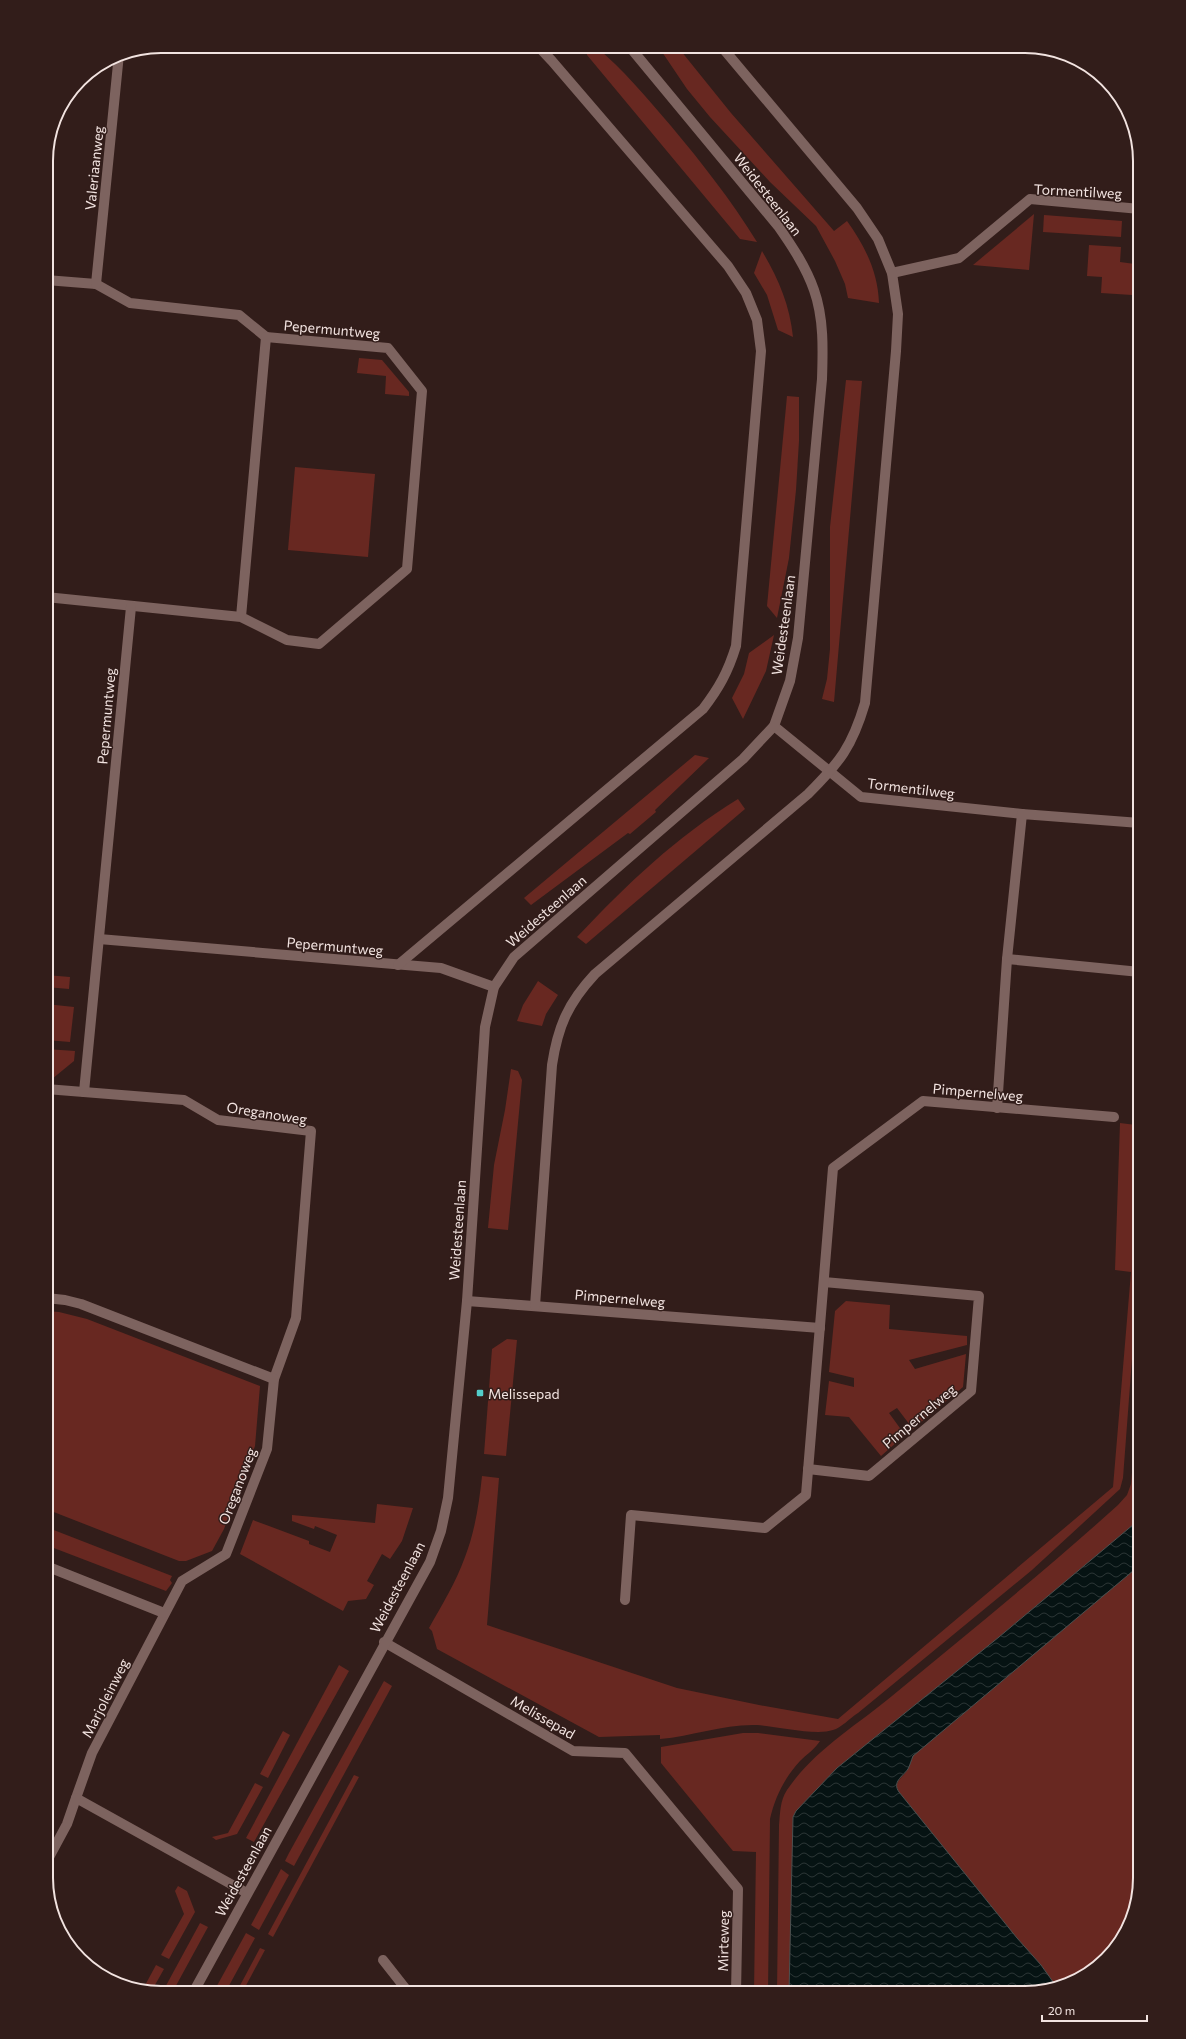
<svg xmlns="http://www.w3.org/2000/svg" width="1186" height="2039" font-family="Commissioner,sans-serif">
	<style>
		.green { fill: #682821 }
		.water { fill: url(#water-waves); stroke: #4d5150 }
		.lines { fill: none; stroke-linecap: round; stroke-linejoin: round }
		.minor { stroke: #7d635f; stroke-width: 10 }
		.poi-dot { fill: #53cdca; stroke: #321d1a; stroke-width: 1.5 }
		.labels { text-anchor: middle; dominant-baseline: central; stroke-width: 3; stroke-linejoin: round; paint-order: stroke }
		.street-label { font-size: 14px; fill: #f2e3e0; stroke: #321d1a }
		.poi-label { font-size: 14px; fill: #f2e3e0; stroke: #321d1a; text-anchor: start }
		.rim { fill: none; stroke: #f2e3e0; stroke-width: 2 }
	</style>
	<defs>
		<pattern id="water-waves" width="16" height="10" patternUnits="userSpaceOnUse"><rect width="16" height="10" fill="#061313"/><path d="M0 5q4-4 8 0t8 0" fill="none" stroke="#2b3535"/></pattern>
	</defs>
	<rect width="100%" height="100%" fill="#321d1a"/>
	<g class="green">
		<path d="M586,46H595C623,69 647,98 671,126C702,163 731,200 757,242L740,239L587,55Z"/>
		<path d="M658,46H677L731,113L834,231L847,221C865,246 878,272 879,303L848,298L845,284L835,261L816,226L770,182L710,117L687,89Z"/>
		<polygon points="1034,214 1029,270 973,265"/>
		<polygon points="1044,215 1122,221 1121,237 1043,232"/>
		<polygon points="1089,245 1121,247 1120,262 1135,264 1132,295 1101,293 1102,277 1087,276"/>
		<path d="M762,251C778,278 790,305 793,337L778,330L767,295L754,273Z"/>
		<polygon points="359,358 382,360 409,392 409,396 385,394 386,376 357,373"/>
		<polygon points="846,380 862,381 834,702 822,699 827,679 830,649 830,527"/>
		<polygon points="787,396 799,397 799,441 796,490 789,558 777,618 767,606"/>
		<polygon points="295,467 375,474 368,557 288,550"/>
		<polygon points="774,635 766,671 743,719 732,698 744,674 749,653"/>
		<polygon points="695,755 709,758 655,810 656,812 630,834 628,833 531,905 524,898"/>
		<path d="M738,799L745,809L586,944L577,937C627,884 676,837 738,799Z"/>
		<polygon points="46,975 70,977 69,989 46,987"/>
		<polygon points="538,981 558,995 546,1014 542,1026 517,1021 523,1005"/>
		<polygon points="46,1004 74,1007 70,1042 46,1040"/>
		<polygon points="46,1049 75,1051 74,1061 52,1079 46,1079"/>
		<polygon points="511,1069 518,1071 522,1080 508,1230 488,1228 494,1165 505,1110"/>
		<path d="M1120,1123L1136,1125L1140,1127V1253L1123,1478L1120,1489L1032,1570L858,1713C850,1718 841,1728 833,1730C816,1736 775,1726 757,1725C724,1724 693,1736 660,1739V1735L599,1737L437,1649L432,1631L429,1628C442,1605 456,1582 465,1557C475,1531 479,1504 482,1476L499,1478L487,1625L677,1688L759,1705L838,1719L1113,1487L1131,1272L1115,1270Z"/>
		<polygon points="846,1301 890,1305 889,1329 967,1336 967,1345 909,1360 915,1369 966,1354 963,1387 913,1429 897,1408 889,1413 905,1435 881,1456 849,1417 825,1415 829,1381 854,1387 854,1378 829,1372 835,1311"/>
		<polygon points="46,1311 59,1312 87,1319 260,1386 255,1446 224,1529 212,1551 186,1561 179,1561 46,1509"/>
		<polygon points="507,1339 517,1340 506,1456 484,1454 492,1349"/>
		<path d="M1140,1380V1519L999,1637L837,1768L796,1811L793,1817L789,1993H777L779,1825C780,1814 780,1800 787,1790C814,1750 856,1726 892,1696C968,1633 1045,1571 1118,1505L1127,1495L1131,1484Z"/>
		<polygon points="377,1504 413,1508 402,1541 390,1559 382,1554 367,1581 374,1585 366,1599 348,1601 343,1611 240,1554 253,1520 309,1541 309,1544 330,1552 337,1535 315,1526 314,1529 292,1521 292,1515 375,1523"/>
		<polygon points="46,1527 172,1576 170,1580 172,1583 166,1591 46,1545"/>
		<path d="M1140,1565V1878L1121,1942L1076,1981L1056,1986L1041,1965L1017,1938L899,1792C892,1782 903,1778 908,1769C910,1766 911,1761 912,1756Z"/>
		<polygon points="339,1665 349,1671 254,1842 246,1838"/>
		<polygon points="384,1681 392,1686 294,1866 285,1861 289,1853"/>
		<polygon points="283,1731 290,1735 268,1778 260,1774"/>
		<path d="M743,1733H758L820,1741C815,1749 807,1754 800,1761C785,1777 775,1797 770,1819L768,1993H754L756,1852L733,1851L661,1763V1747Z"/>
		<polygon points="354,1775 359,1777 273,1937 268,1934"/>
		<polygon points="255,1783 263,1787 237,1834 216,1840 212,1837 228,1833"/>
		<polygon points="281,1869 289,1875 259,1930 251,1925"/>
		<polygon points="178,1886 187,1891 195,1912 169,1959 161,1955 184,1914 175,1891"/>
		<polygon points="200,1923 208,1927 172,1993 162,1993"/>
		<polygon points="246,1933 255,1938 225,1993 213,1993"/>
		<polygon points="260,1948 265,1950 242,1993 236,1993"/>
		<polygon points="156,1965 164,1969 151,1992 143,1989"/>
	</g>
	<path class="water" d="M1140,1519V1565L913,1756C911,1761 910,1765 908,1769C902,1777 892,1782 899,1792L1017,1938L1041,1965L1056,1986L1025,1993H789L793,1817L796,1811L837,1768L999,1637Z"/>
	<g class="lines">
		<g class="minor">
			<polyline points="892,273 959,258 1030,199 1140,209"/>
			<polyline points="46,280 96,284 130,303 239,315 266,337"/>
			<polyline points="96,284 119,54"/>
			<polyline points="46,597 241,617 287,640 319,644 407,569 422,391 388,348 266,337 241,617"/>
			<polyline points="774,726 861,797 1022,814"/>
			<polyline points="99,939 441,968 494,987"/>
			<polyline points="1007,959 1140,972"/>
			<path d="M398,965L703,709C719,688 728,672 736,646L761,351L757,320L746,293L728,266L552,61L538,46"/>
			<polyline points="46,1089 184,1100 218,1120 311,1131 296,1318 274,1379 267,1449 226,1554 182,1581 92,1753 76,1798 247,1893"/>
			<polyline points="84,1092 131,607"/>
			<polyline points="997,1108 1007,959 1022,814 1140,823"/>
			<polyline points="46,1298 65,1300 81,1304 274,1379"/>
			<polyline points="467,1301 820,1328"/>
			<path d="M535,1306L552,1065C558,1026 568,1003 595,974L808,794C840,762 852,747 865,703L896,351L898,314L892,273L878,239L857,208L721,46"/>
			<polyline points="808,1469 869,1476 971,1391 979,1296 824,1282"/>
			<polyline points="46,1566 164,1613"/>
			<polyline points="625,1600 631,1515 765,1528 806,1495 833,1168 923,1101 1114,1117"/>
			<polyline points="384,1642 573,1751 625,1753 738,1889 736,1993"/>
			<polyline points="46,1863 67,1824 76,1798"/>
			<polyline points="383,1960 409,1993"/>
			<path d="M193,1993L430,1562L441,1531L448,1498L467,1301L485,1027L494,987L514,957L743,759L774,726L790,681L798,638L822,379C823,350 824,318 814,290C806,267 792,246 778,226L629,46"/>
		</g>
	</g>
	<rect class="poi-dot" x="476" y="1389" width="8" height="8" rx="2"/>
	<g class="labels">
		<g class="street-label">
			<text transform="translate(94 168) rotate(-84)">Valeriaanweg</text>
			<text transform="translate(1078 191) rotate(3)">Tormentilweg</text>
			<text transform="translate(768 194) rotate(52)">Weidesteenlaan</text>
			<text transform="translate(332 329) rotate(5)">Pepermuntweg</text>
			<text transform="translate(783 625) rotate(-82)">Weidesteenlaan</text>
			<text transform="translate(106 716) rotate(-85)">Pepermuntweg</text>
			<text transform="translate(911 788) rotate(7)">Tormentilweg</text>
			<text transform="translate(546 911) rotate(-41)">Weidesteenlaan</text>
			<text transform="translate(335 946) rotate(5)">Pepermuntweg</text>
			<text transform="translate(978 1092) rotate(5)">Pimpernelweg</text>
			<text transform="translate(267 1113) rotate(9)">Oreganoweg</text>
			<text transform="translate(457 1230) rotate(-86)">Weidesteenlaan</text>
			<text transform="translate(620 1298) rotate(5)">Pimpernelweg</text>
			<text transform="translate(919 1416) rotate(-40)">Pimpernelweg</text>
			<text transform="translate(237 1486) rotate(-69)">Oreganoweg</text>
			<text transform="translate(397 1587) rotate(-62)">Weidesteenlaan</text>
			<text transform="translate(105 1698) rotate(-63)">Marjoleinweg</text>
			<text transform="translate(543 1717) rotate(30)">Melissepad</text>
			<text transform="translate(243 1871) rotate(-61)">Weidesteenlaan</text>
			<text transform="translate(723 1941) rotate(-89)">Mirteweg</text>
		</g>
		<g class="poi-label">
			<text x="488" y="1393">Melissepad</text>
		</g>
	</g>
	<path d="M0 0H1186V2039H0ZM161 53H1025A108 108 0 0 1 1133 161V1878A108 108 0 0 1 1025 1986H161A108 108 0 0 1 53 1878V161A108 108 0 0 1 161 53Z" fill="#321d1a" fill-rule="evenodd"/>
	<path class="rim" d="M161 53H1025A108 108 0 0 1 1133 161V1878A108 108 0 0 1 1025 1986H161A108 108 0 0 1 53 1878V161A108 108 0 0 1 161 53Z"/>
	<path d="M1042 2015v6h105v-6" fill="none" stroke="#f2e3e0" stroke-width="2"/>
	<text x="1048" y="2015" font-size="12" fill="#f2e3e0" stroke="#321d1a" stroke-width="3" paint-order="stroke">20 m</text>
</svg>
